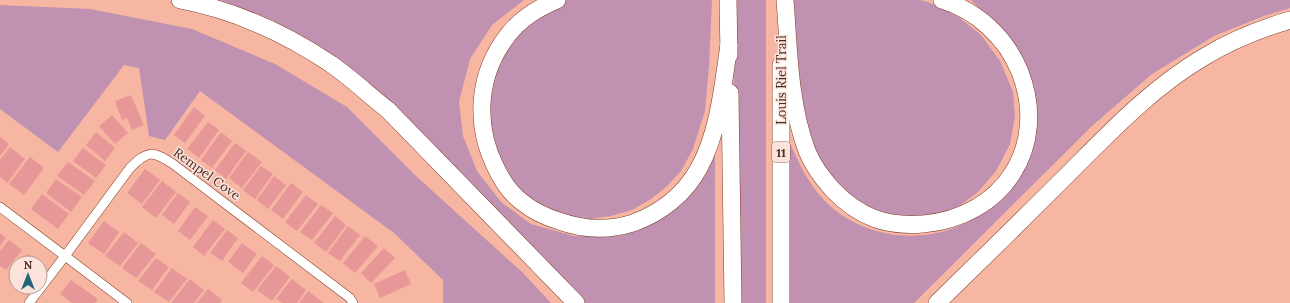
<svg xmlns="http://www.w3.org/2000/svg" width="1290" height="303" font-family="Lora,serif">
	<style>
		.green { fill: #c191b1 }
		.building { fill: #e89798 }
		.lines { fill: none; stroke-linecap: round; stroke-linejoin: round }
		.minor-casing { stroke: #7f3c25; stroke-width: 10 }
		.motorway-casing { stroke: #7f3c25; stroke-width: 18 }
		.minor { stroke: #fff; stroke-width: 9 }
		.motorway { stroke: #fff; stroke-width: 17 }
		.labels { text-anchor: middle; dominant-baseline: central; stroke-width: 3; stroke-linejoin: round; paint-order: stroke }
		.shield { fill: #fbe2da; stroke: #806359; stroke-width: 1 }
		.shield-label { font-size: 12px; font-weight: bold; fill: #4c2c22 }
		.street-label { font-size: 13px; fill: #4c2c22; stroke: #fbe2da }
	</style>
	<rect width="100%" height="100%" fill="#f6b6a2"/>
	<g class="green">
		<polygon points="220,0 524,0 492,25 470,59 459,102 463,136 477,171 501,202 531,224 574,236 615,235 651,221 715,144 715,303 582,303 315,45 272,20"/>
		<polygon points="562,0 712,0 709,66 705,111 693,149 681,171 666,187 651,199 632,210 611,216 589,219 569,216 543,208 525,198 497,166 483,100 509,37"/>
		<polygon points="733,0 766,0 766,303 735,303"/>
		<polygon points="788,0 920,0 928,2 956,15 981,35 1000,61 1013,92 1015,116 1010,144 996,171 978,192 958,207 932,215 903,218 881,214 862,206 837,187 818,160 796,100"/>
		<path d="M971,0H1290V8L1264,16L1214,36L1152,74L1092,126L914,303H785V133C796,156 806,182 825,201C868,245 942,247 989,208C994,204 998,197 1002,191C1010,180 1019,169 1028,157L1010,39Z"/>
		<polygon points="0,5 90,9 192,29 275,64 347,107 416,176 523,273 551,303 443,303 443,280 394,233 200,91 165,140 149,136 139,68 124,65 58,152 0,109"/>
	</g>
	<g class="building">
		<polygon points="131,95 144,125 132,130 127,118 122,120 115,101"/>
		<polygon points="194,107 205,116 185,143 174,135"/>
		<polygon points="112,115 128,133 115,144 99,126"/>
		<polygon points="208,122 219,130 199,158 187,149"/>
		<polygon points="96,132 115,148 105,161 86,145"/>
		<polygon points="221,132 232,141 212,168 201,160"/>
		<polygon points="0,137 9,144 0,156"/>
		<polygon points="235,143 246,151 226,179 215,170"/>
		<polygon points="10,147 25,159 7,183 0,177 0,160"/>
		<polygon points="83,148 106,165 96,178 73,161"/>
		<polygon points="248,152 262,162 242,188 229,178"/>
		<polygon points="30,157 44,168 24,195 9,184"/>
		<polygon points="68,162 95,181 84,195 57,176"/>
		<polygon points="261,166 273,174 255,199 243,190"/>
		<polygon points="145,169 160,180 142,204 127,193"/>
		<polygon points="274,176 286,185 268,209 257,200"/>
		<polygon points="56,179 82,197 71,212 46,193"/>
		<polygon points="162,181 176,192 156,218 142,207"/>
		<polygon points="291,183 303,192 283,219 271,210"/>
		<polygon points="178,193 190,202 174,224 162,215"/>
		<polygon points="42,194 69,214 58,229 31,209"/>
		<polygon points="306,195 318,204 297,231 285,222"/>
		<polygon points="321,205 333,213 312,240 300,232"/>
		<polygon points="195,207 208,216 190,240 178,231"/>
		<polygon points="335,216 346,225 326,252 314,243"/>
		<polygon points="213,220 225,229 204,256 193,247"/>
		<polygon points="104,221 119,232 104,254 88,243"/>
		<polygon points="348,226 360,235 340,261 328,253"/>
		<polygon points="227,230 238,238 222,261 210,253"/>
		<polygon points="124,232 138,243 120,266 105,256"/>
		<polygon points="0,233 6,238 0,246"/>
		<polygon points="365,236 378,246 355,273 343,263"/>
		<polygon points="9,240 22,250 6,270 0,266 0,251"/>
		<polygon points="141,243 156,254 136,278 122,268"/>
		<polygon points="242,243 257,254 243,273 228,262"/>
		<polygon points="384,248 395,258 371,283 361,273"/>
		<polygon points="27,254 39,263 20,263"/>
		<polygon points="262,256 274,265 253,292 241,283"/>
		<polygon points="156,258 169,267 152,290 138,281"/>
		<polygon points="276,266 290,277 272,301 257,290"/>
		<polygon points="16,268 16,284 8,278"/>
		<polygon points="172,268 187,279 169,302 154,292"/>
		<polygon points="405,270 411,284 380,298 374,284"/>
		<polygon points="190,279 204,290 194,303 171,303"/>
		<polygon points="292,279 306,290 297,303 282,303 276,299"/>
		<polygon points="71,280 98,299 95,303 72,303 60,294"/>
		<polygon points="208,289 222,300 220,303 197,303"/>
		<polygon points="308,291 324,303 299,303"/>
	</g>
	<g class="lines">
		<g class="minor-casing">
			<g id="minor">
				<path d="M0,207L65,256L130,168C147,151 152,150 173,164L342,292L350,298L353,303"/>
				<polyline points="29,303 65,256 127,303"/>
			</g>
		</g>
		<g class="motorway-casing">
			<g id="motorway">
				<path d="M180,0C234,10 286,34 331,64C351,78 369,95 388,110L576,303"/>
				<path d="M557,0C538,8 520,19 508,35C478,73 474,123 495,166C501,179 510,193 522,202C533,211 546,217 559,221C584,230 608,231 633,223C661,213 685,194 699,168C719,132 723,84 729,45"/>
				<polyline points="728,0 729,55"/>
				<path d="M785,0C789,50 789,103 807,151C813,166 823,179 833,190C859,217 886,227 923,224C1003,217 1049,147 1020,72C1006,37 977,11 942,0"/>
				<polyline points="781,65 781,303"/>
				<polyline points="730,93 733,303"/>
				<path d="M937,303C976,265 1015,227 1054,188C1101,142 1146,91 1204,57C1230,41 1260,29 1290,20"/>
			</g>
		</g>
		<use href="#minor" class="minor"/>
		<use href="#motorway" class="motorway"/>
	</g>
	<g class="labels">
		<rect class="shield" x="772" y="142" width="18" height="20" rx="3"/>
		<g class="shield-label">
			<text x="781" y="152">11</text>
		</g>
		<g class="street-label">
			<text transform="translate(781 80) rotate(-90)">Louis Riel Trail</text>
			<text transform="translate(207 174) rotate(36)">Rempel Cove</text>
		</g>
	</g>
	<g transform="translate(28 275)"><circle r="19" fill="#fbe2da" stroke="#b59990"/>
	<path d="M0-3L7 15L0 10L-7 15Z" fill="#236678"/>
	<text y="-6" font-size="11" font-weight="bold" text-anchor="middle" fill="#4c2c22">N</text>
	</g>
</svg>
